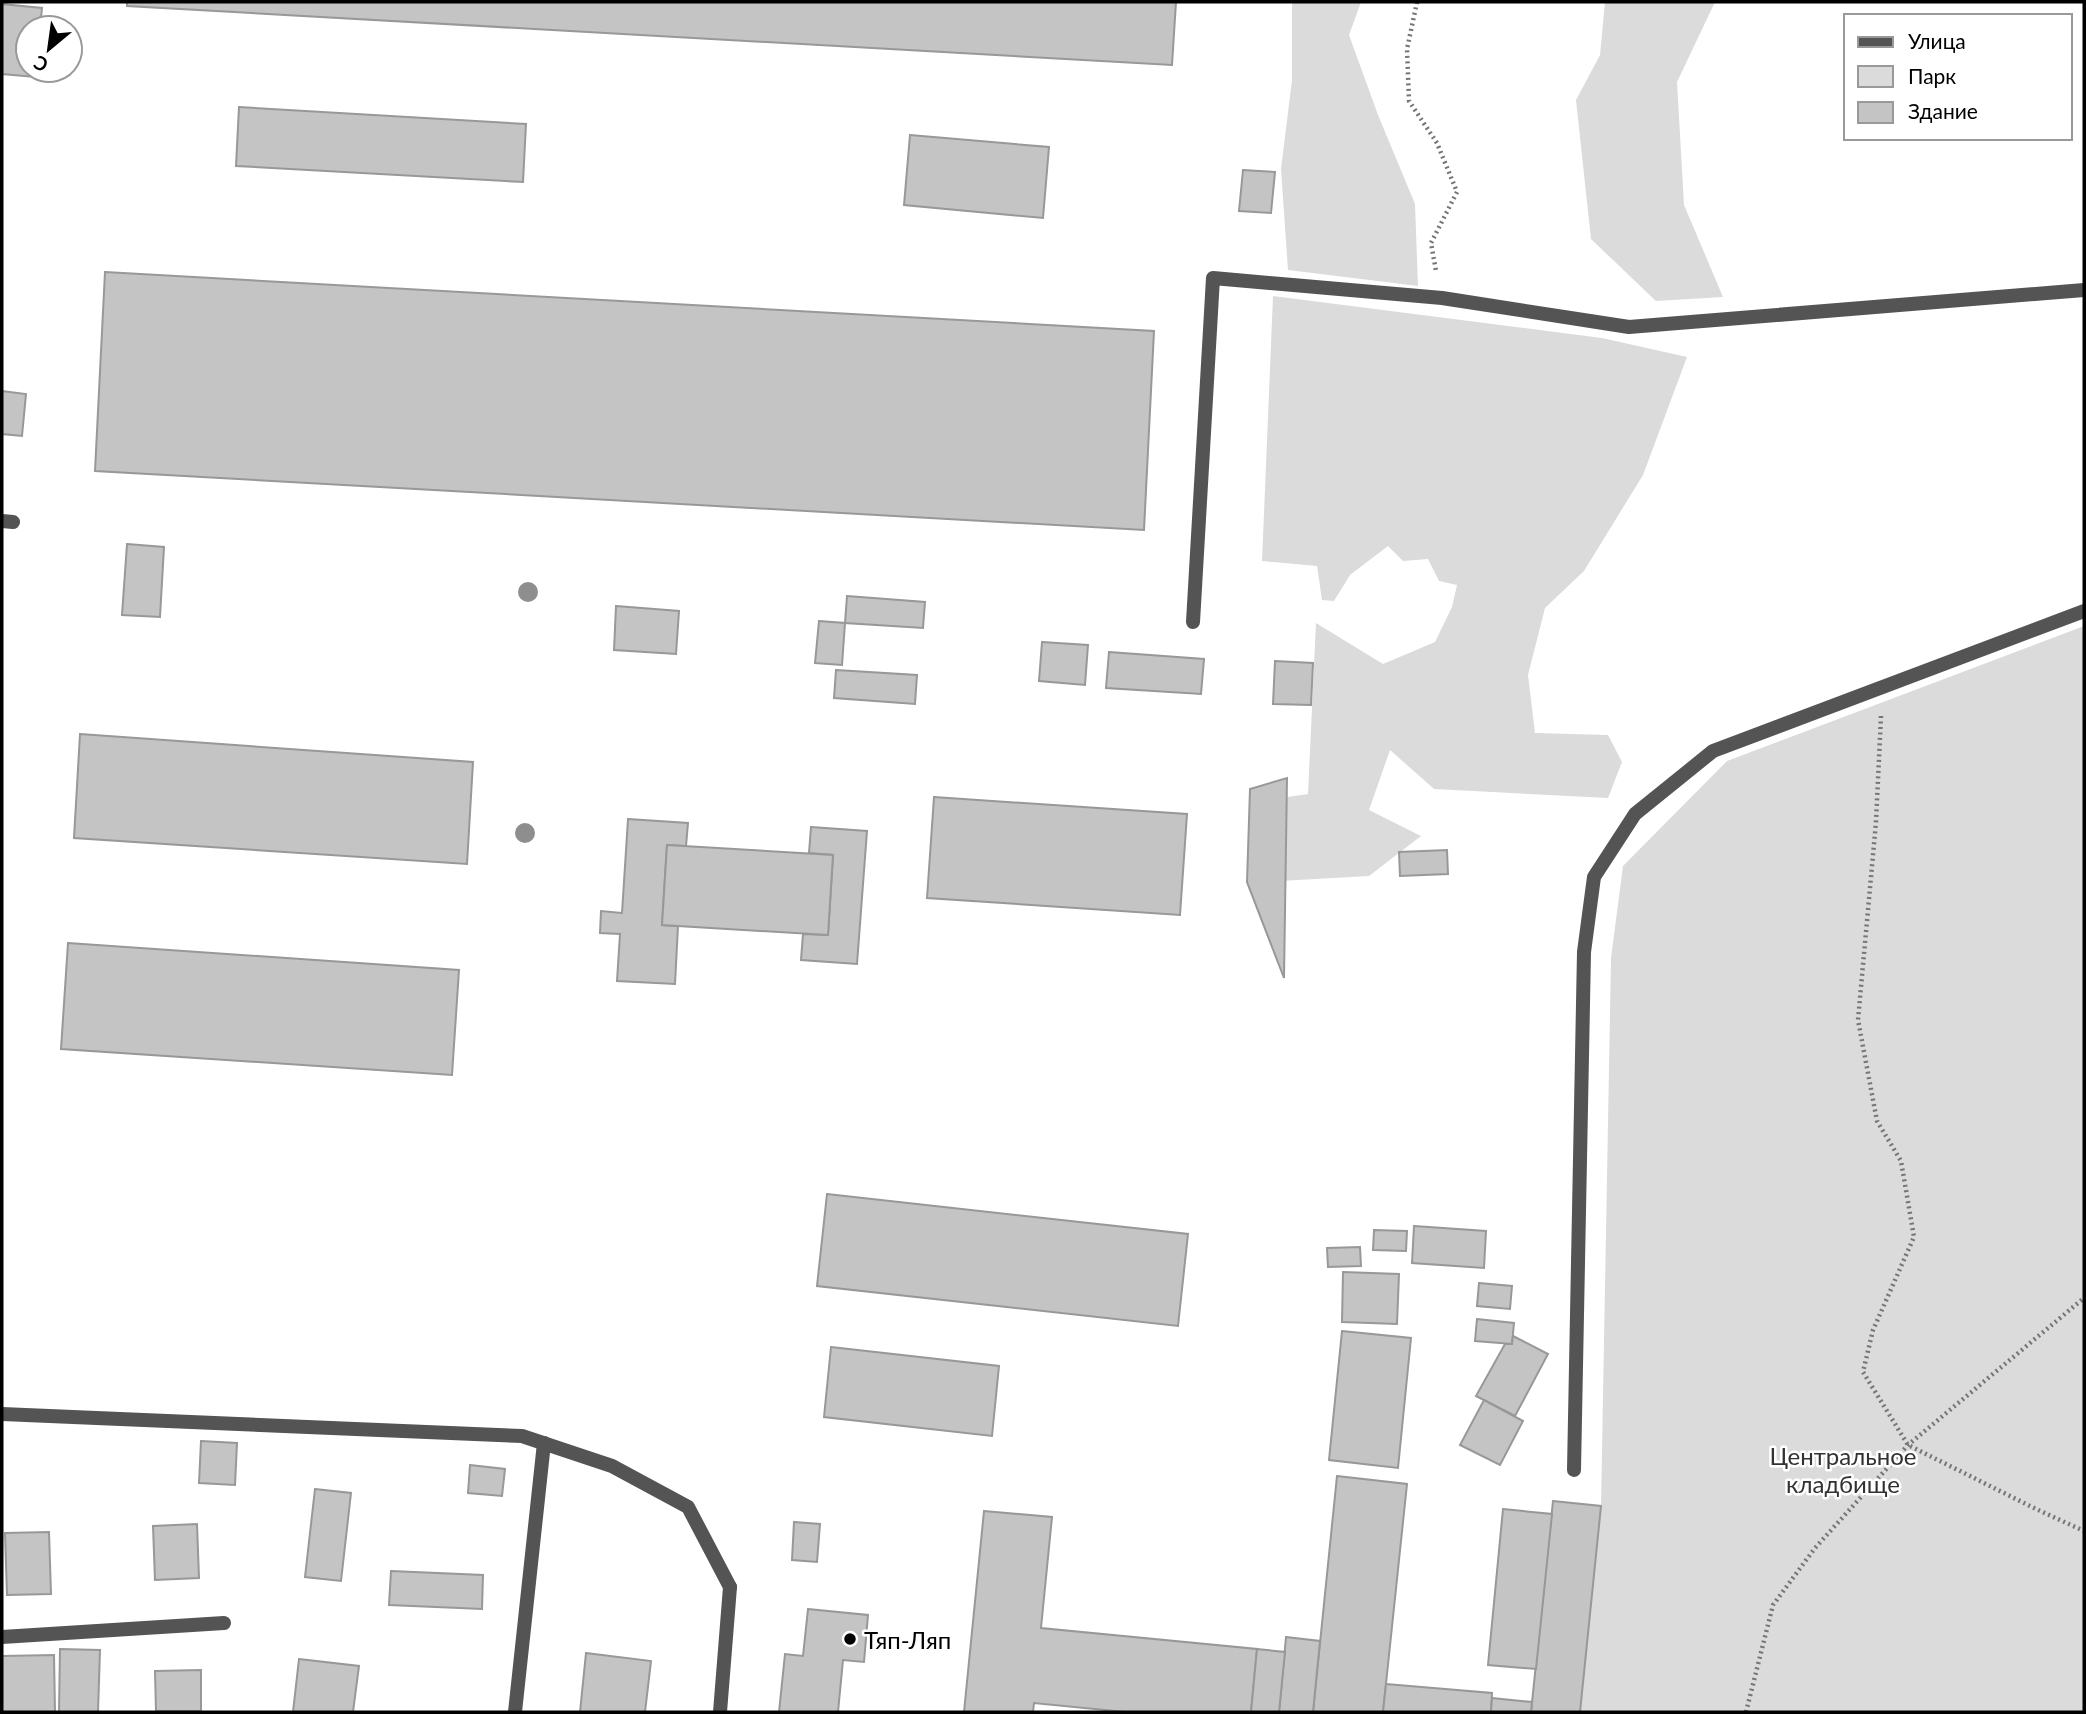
<svg xmlns="http://www.w3.org/2000/svg" width="2086" height="1714" font-family="Lato,sans-serif">
	<style>
		.green { fill: #dbdbdb }
		.building { fill: #c4c4c4; stroke: #989898; stroke-width: 2 }
		.lines { fill: none; stroke-linecap: round; stroke-linejoin: round }
		.path { stroke: #767676; stroke-width: 4.5; stroke-dasharray: 2 3.5; stroke-linecap: butt }
		.lane { stroke: #545454; stroke-width: 14 }
		.street { stroke: #545454; stroke-width: 14 }
		.tree { fill: #8e8e8e }
		.poi-dot { fill: #000; stroke: #fff; stroke-width: 2.5 }
		.labels { text-anchor: middle; dominant-baseline: central; stroke-width: 5; stroke-linejoin: round; paint-order: stroke }
		.park-label { font-size: 24px; fill: #323232; stroke: #fff }
		.poi-label { font-size: 24px; fill: #000; stroke: #fff; text-anchor: start }
	</style>
	<rect width="100%" height="100%" fill="#fff"/>
	<g class="green">
		<polygon points="1292,2 1361,2 1349,35 1378,115 1415,204 1418,286 1288,270 1281,169 1292,80"/>
		<polygon points="1605,2 1715,2 1677,82 1684,205 1723,297 1656,301 1591,239 1576,100 1600,55"/>
		<polygon points="1273,296 1602,338 1687,357 1643,475 1584,571 1545,608 1528,675 1535,733 1608,735 1622,762 1608,798 1434,789 1390,750 1369,810 1421,836 1369,876 1280,881 1281,798 1308,794 1316,623 1383,664 1435,642 1452,607 1457,585 1439,581 1428,559 1403,561 1388,546 1350,575 1334,601 1322,600 1317,566 1262,561"/>
		<polygon points="2084,626 2084,1712 1580,1712 1601,1506 1611,958 1623,866 1727,761"/>
	</g>
	<g class="building">
		<polygon points="127,2 1176,2 1172,65 127,6"/>
		<polygon points="2,4 42,8 40,28 28,28 28,70 36,70 35,77 2,74"/>
		<polygon points="239,107 526,124 523,182 236,166"/>
		<polygon points="910,135 1049,147 1043,218 904,205"/>
		<polygon points="1243,170 1275,172 1271,213 1239,211"/>
		<polygon points="105,272 1154,331 1144,530 95,471"/>
		<polygon points="2,391 26,394 22,436 2,434"/>
		<polygon points="127,544 164,547 160,617 122,615"/>
		<polygon points="847,596 925,602 923,628 845,623"/>
		<polygon points="616,606 679,611 676,654 614,650"/>
		<polygon points="819,621 845,623 842,665 815,663"/>
		<polygon points="1042,642 1088,645 1085,685 1039,681"/>
		<polygon points="1109,652 1204,659 1201,694 1106,688"/>
		<polygon points="1275,661 1313,663 1311,705 1273,704"/>
		<polygon points="836,670 917,675 915,704 834,698"/>
		<polygon points="80,734 473,762 467,864 74,838"/>
		<polygon points="1287,778 1284,978 1247,882 1250,789"/>
		<polygon points="934,797 1187,814 1180,915 927,898"/>
		<polygon points="628,819 688,823 686,846 667,845 662,925 678,926 675,984 617,981 620,934 600,933 601,911 622,913"/>
		<polygon points="811,827 867,831 857,964 801,960 803,934 828,935 833,855 809,853"/>
		<polygon points="667,845 833,855 828,935 662,925"/>
		<polygon points="1447,850 1448,874 1400,876 1399,852"/>
		<polygon points="68,943 459,970 452,1075 61,1049"/>
		<polygon points="827,1194 1188,1234 1178,1326 817,1286"/>
		<polygon points="1414,1226 1486,1231 1484,1268 1412,1263"/>
		<polygon points="1374,1230 1407,1231 1406,1251 1373,1250"/>
		<polygon points="1360,1247 1361,1266 1328,1267 1327,1248"/>
		<polygon points="1343,1272 1399,1274 1397,1324 1342,1322"/>
		<polygon points="1479,1283 1512,1286 1510,1309 1477,1306"/>
		<polygon points="1477,1319 1514,1323 1512,1344 1475,1341"/>
		<polygon points="1342,1331 1411,1338 1398,1468 1329,1460"/>
		<polygon points="1513,1336 1548,1354 1515,1416 1476,1396 1505,1344 1512,1344"/>
		<polygon points="831,1347 999,1366 992,1436 824,1417"/>
		<polygon points="1484,1400 1523,1421 1500,1465 1460,1445"/>
		<polygon points="201,1441 237,1443 235,1485 199,1483"/>
		<polygon points="470,1465 505,1469 502,1496 468,1493"/>
		<polygon points="1337,1476 1407,1484 1383,1712 1313,1712"/>
		<polygon points="315,1489 351,1493 341,1581 305,1577"/>
		<polygon points="1553,1501 1601,1506 1580,1712 1531,1712"/>
		<polygon points="1503,1509 1552,1514 1536,1669 1488,1665"/>
		<polygon points="984,1511 1052,1517 1041,1628 1257,1649 1251,1712 1125,1712 1034,1703 1033,1712 964,1712"/>
		<polygon points="794,1522 820,1524 817,1562 792,1560"/>
		<polygon points="197,1524 199,1578 155,1580 153,1526"/>
		<polygon points="49,1532 51,1594 7,1595 5,1533"/>
		<polygon points="391,1571 483,1575 482,1609 389,1605"/>
		<polygon points="808,1609 868,1615 864,1662 843,1660 838,1712 779,1712 785,1654 803,1656"/>
		<polygon points="1286,1637 1320,1641 1313,1712 1279,1712"/>
		<polygon points="60,1649 100,1650 98,1712 59,1712"/>
		<polygon points="1257,1649 1285,1652 1279,1712 1251,1712"/>
		<polygon points="586,1653 651,1661 645,1712 580,1712"/>
		<polygon points="54,1655 55,1712 2,1712 2,1656"/>
		<polygon points="299,1659 359,1666 353,1712 293,1712"/>
		<polygon points="201,1670 201,1711 156,1711 155,1671"/>
		<polygon points="1386,1684 1492,1693 1491,1712 1383,1712"/>
		<polygon points="1492,1698 1532,1702 1531,1712 1491,1712"/>
	</g>
	<g class="lines">
		<g class="path">
			<polyline points="1417,2 1407,49 1409,101 1437,143 1457,192 1431,243 1436,271"/>
			<polyline points="1881,716 1876,822 1858,1020 1877,1121 1901,1161 1914,1237 1873,1330 1863,1372 1908,1445 2036,1509 2084,1531"/>
			<polyline points="1746,1712 1773,1605 1815,1548 1908,1445 2084,1298"/>
		</g>
		<g class="lane">
			<polyline points="2,521 13,522"/>
			<polyline points="1193,622 1213,278 1442,298 1629,327 2084,290"/>
			<polyline points="2,1414 522,1436 612,1466 688,1507 730,1587"/>
			<polyline points="2,1637 224,1623"/>
			<polyline points="515,1712 544,1443"/>
		</g>
		<g class="street">
			<polyline points="1574,1470 1584,952 1594,877 1635,814 1713,751 2084,611"/>
			<polyline points="720,1712 730,1587"/>
		</g>
	</g>
	<g class="tree">
		<circle cx="528" cy="592" r="10"/>
		<circle cx="525" cy="833" r="10"/>
	</g>
	<circle class="poi-dot" cx="850" cy="1639" r="7"/>
	<g class="labels">
		<g class="park-label">
			<text x="1843" y="1455">Центральное<tspan x="1843" dy="28">кладбище</tspan></text>
		</g>
		<g class="poi-label">
			<text x="864" y="1639">Тяп-Ляп</text>
		</g>
	</g>
	<rect width="2086" height="1714" fill="none" stroke="#000000" stroke-width="7"/>
	<rect x="1844" y="14" width="228" height="126" fill="#ffffff" stroke="#999999" stroke-width="2"/>
	<rect x="1858" y="37" width="35" height="10" fill="#545454" stroke="#999999" stroke-width="2"/>
	<text x="1908" y="49" font-size="21" fill="#000000">Улица</text>
	<rect x="1858" y="66" width="35" height="21" fill="#dbdbdb" stroke="#999999" stroke-width="2"/>
	<text x="1908" y="84" font-size="21" fill="#000000">Парк</text>
	<rect x="1858" y="102" width="35" height="21" fill="#c4c4c4" stroke="#999999" stroke-width="2"/>
	<text x="1908" y="119" font-size="21" fill="#000000">Здание</text>
	<g transform="translate(49 49) rotate(209)"><circle r="33" fill="#ffffff" stroke="#999999" stroke-width="2"/>
	<path d="M0-5L12 26L0 18L-12 26Z" fill="#000000"/>
	<text y="-10" font-size="19" font-weight="bold" text-anchor="middle" fill="#000000">С</text>
	</g>
</svg>
